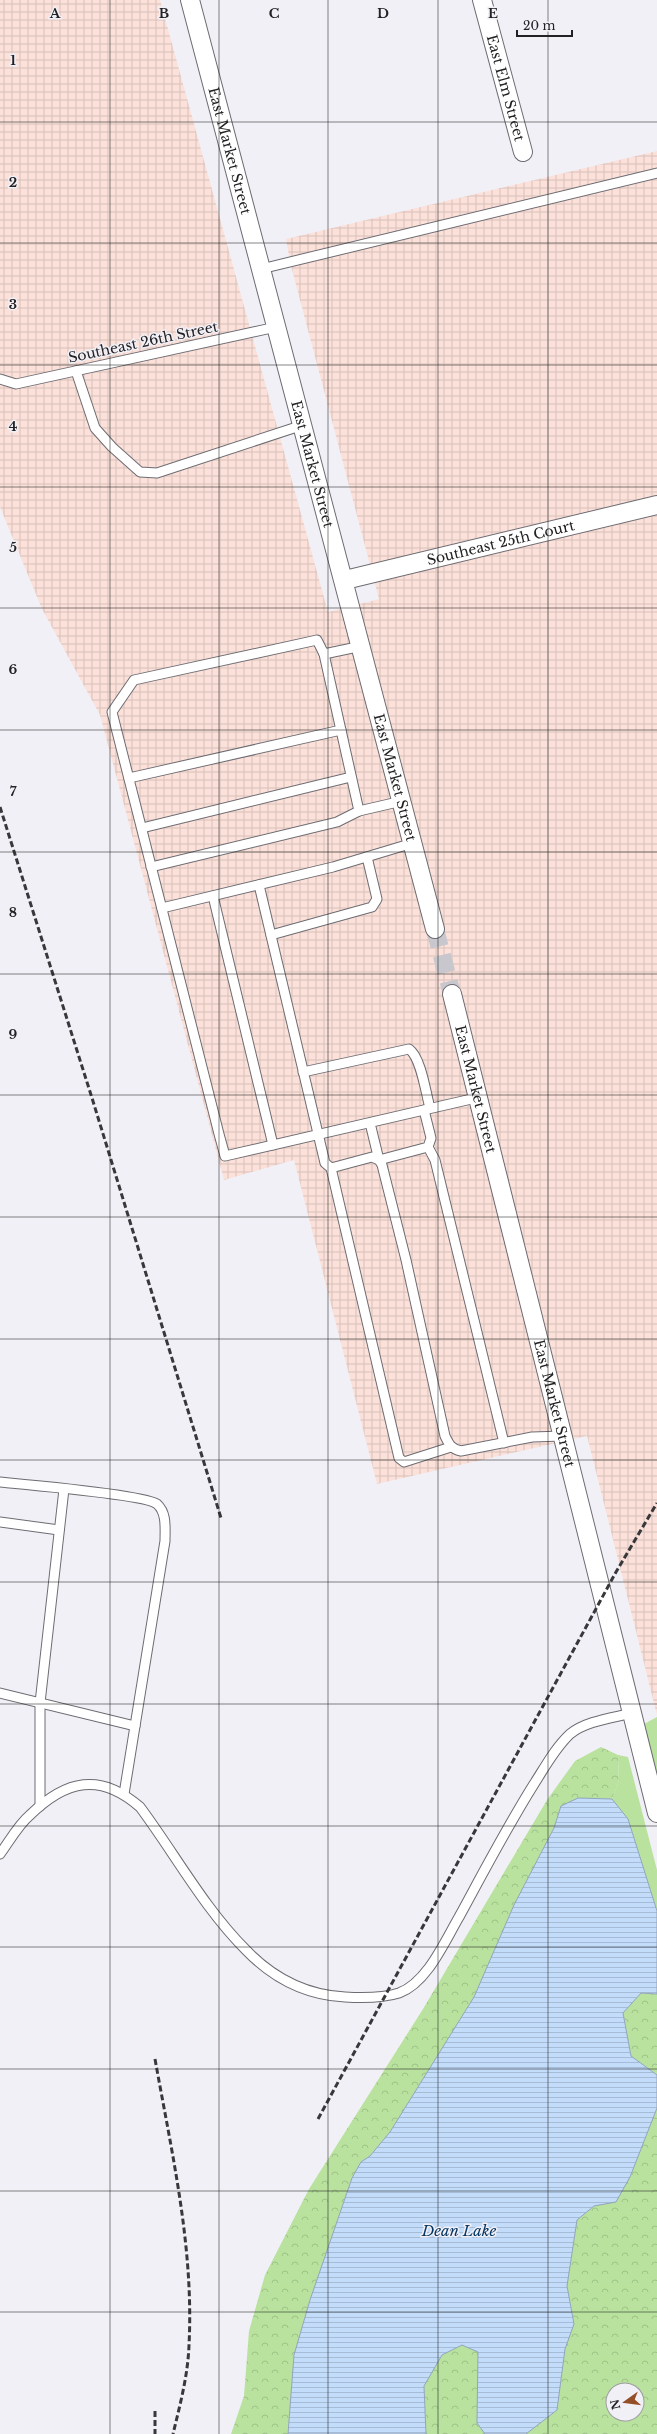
<svg xmlns="http://www.w3.org/2000/svg" width="657" height="2434" font-family="'Libre Baskerville',serif">
	<style>
		.industrial { fill: url(#industrial-grid) }
		.grass { fill: #b8e29d }
		.forest { fill: url(#forest-crowns); fill-rule: evenodd }
		.water { fill: url(#water-rules); stroke: #92a4ba }
		.lines { fill: none; stroke-linecap: round; stroke-linejoin: round }
		.street-tunnel { stroke: #c8c7cd; stroke-width: 18; stroke-dasharray: 18 9; stroke-linecap: butt }
		.lane-casing { stroke: #6e6c72; stroke-width: 11 }
		.street-casing { stroke: #6e6c72; stroke-width: 20 }
		.lane { stroke: #fff; stroke-width: 9 }
		.street { stroke: #fff; stroke-width: 18 }
		.rail { stroke: #38373a; stroke-width: 3; stroke-dasharray: 6 3; stroke-linecap: butt }
		.grid { fill: none; stroke: #222123; stroke-width: 1; stroke-opacity: 0.55 }
		.labels { text-anchor: middle; dominant-baseline: central; stroke-width: 3; stroke-linejoin: round; paint-order: stroke }
		.street-label { font-size: 14px; fill: #222123; stroke: #f2f0f7 }
		.water-label { font-size: 15px; font-style: italic; fill: #063662; stroke: #f2f0f7 }
		.grid-label { font-size: 13px; text-anchor: middle; font-weight: bold; fill: #222123; stroke: #f2f0f7; stroke-width: 3; stroke-linejoin: round; paint-order: stroke }
	</style>
	<defs>
		<pattern id="industrial-grid" width="8" height="8" patternUnits="userSpaceOnUse"><rect width="8" height="8" fill="#fbe1da"/><path d="M0 4h8M4 0v8" fill="none" stroke="#d7c1bb"/></pattern>
		<pattern id="forest-crowns" width="20" height="18" patternUnits="userSpaceOnUse"><rect width="20" height="18" fill="#b8e29d"/><path d="M2 6a3 3 0 1 1 6 0M12 15a3 3 0 1 1 6 0" fill="none" stroke="#9ec287"/></pattern>
		<pattern id="water-rules" width="6" height="5" patternUnits="userSpaceOnUse"><rect width="6" height="5" fill="#c2dcfa"/><path d="M0 2.5h6" fill="none" stroke="#a6bcd6"/></pattern>
	</defs>
	<rect width="100%" height="100%" fill="#f2f0f7"/>
	<polygon class="industrial" points="0,0 160,0 328,612 379,599 290,262 286,239 657,151 657,1715 587,1436 377,1484 294,1160 224,1180 100,715 42,609 0,507"/>
	<g class="grass">
		<polygon points="657,1717 657,1777 644,1724"/>
		<polygon points="618,1755 628,1757 657,1870 657,1911 628,1819 612,1799 619,1781"/>
	</g>
	<g class="forest">
		<polygon points="601,1747 618,1755 619,1781 612,1799 578,1798 561,1806 554,1828 514,1905 474,1997 390,2132 370,2156 361,2162 352,2178 310,2300 294,2355 288,2434 231,2434 244,2396 249,2331 265,2275 309,2189 423,2009 547,1800 575,1761"/>
		<polygon points="641,1993 657,1994 657,2075 631,2056 623,2013"/>
		<path d="M657,2108V2434H526L557,2410L565,2349L574,2324L567,2286L577,2220L630,2177ZM613,2390H637V2414H613Z"/>
		<polygon points="462,2345 478,2352 477,2423 485,2434 426,2434 424,2386 442,2355"/>
	</g>
	<polygon class="water" points="578,1798 612,1799 628,1819 657,1911 657,1994 641,1993 623,2013 631,2056 657,2075 657,2108 630,2177 616,2202 594,2206 577,2220 567,2286 574,2324 565,2349 557,2410 526,2434 485,2434 477,2423 478,2352 462,2345 442,2355 424,2386 426,2434 288,2434 294,2355 310,2300 352,2178 361,2162 370,2156 390,2132 474,1997 514,1905 554,1828 561,1806"/>
	<g class="lines">
		<polyline class="street-tunnel" points="435,929 452,994"/>
		<g class="lane-casing">
			<g id="lane">
				<polyline points="261,269 657,173"/>
				<polyline points="76,371 95,428 112,447 140,472 157,473 303,425"/>
				<polyline points="0,379 16,384 276,327"/>
				<polyline points="362,646 324,654 317,640 134,680 112,712 219,1134 225,1156 480,1097"/>
				<polyline points="324,654 359,811"/>
				<polyline points="129,778 341,730"/>
				<polyline points="142,828 351,777"/>
				<polyline points="151,867 337,822 359,811 402,801"/>
				<path d="M259,885L325,1163L331,1168L372,1157L379,1160L382,1165L406,1260L445,1436C449,1444 451,1449 461,1451L532,1437L563,1436"/>
				<polyline points="213,896 273,1145"/>
				<polyline points="162,908 333,867 413,843"/>
				<polyline points="271,935 372,907 377,899 367,857"/>
				<path d="M303,1072L409,1049C421,1057 426,1094 430,1108"/>
				<polyline points="370,1123 379,1160 428,1147 431,1138 424,1110"/>
				<polyline points="428,1147 435,1160 504,1443"/>
				<polyline points="331,1168 399,1458 404,1462 451,1447"/>
				<path d="M0,1482C21,1484 148,1495 157,1504C167,1513 165,1528 165,1541L124,1794"/>
				<polyline points="0,1522 59,1530"/>
				<polyline points="0,1693 135,1726"/>
				<polyline points="40,1806 40,1703 64,1489"/>
				<path d="M0,1854C9,1842 18,1825 30,1815C66,1780 100,1772 140,1807C175,1854 204,1908 246,1950C273,1978 306,1995 345,1997C361,1998 383,1998 399,1993C427,1983 445,1941 459,1917C483,1873 507,1827 534,1784C545,1767 555,1748 570,1734C586,1721 612,1718 632,1713"/>
			</g>
		</g>
		<g class="street-casing">
			<g id="street">
				<path id="s1" d="M190,0L435,929"/>
				<path id="s2" d="M482,0L523,152"/>
				<path id="s3" d="M345,580L657,505"/>
				<path id="s4" d="M452,994L657,1813"/>
			</g>
		</g>
		<use href="#lane" class="lane"/>
		<use href="#street" class="street"/>
		<g class="rail">
			<polyline points="0,807 92,1098 221,1518"/>
			<path d="M155,2059C172,2154 194,2248 189,2345C188,2375 180,2405 173,2434"/>
			<polyline points="318,2119 616,1572 657,1503"/>
			<polyline points="155,2411 155,2434"/>
		</g>
	</g>
	<path class="grid" d="M110,0V2434M219,0V2434M328,0V2434M438,0V2434M548,0V2434M0,122H657M0,243H657M0,365H657M0,487H657M0,608H657M0,730H657M0,852H657M0,974H657M0,1095H657M0,1217H657M0,1339H657M0,1460H657M0,1582H657M0,1704H657M0,1826H657M0,1947H657M0,2069H657M0,2191H657M0,2312H657"/>
	<g class="labels">
		<g class="street-label">
			<text stroke="none"><textPath href="#s2" startOffset="91">East Elm Street</textPath></text>
			<text stroke="none"><textPath href="#s1" startOffset="156">East Market Street</textPath></text>
			<text transform="translate(143 342) rotate(-12)">Southeast 26th Street</text>
			<text stroke="none"><textPath href="#s1" startOffset="480">East Market Street</textPath></text>
			<text stroke="none"><textPath href="#s3" startOffset="160">Southeast 25th Court</textPath></text>
			<text stroke="none"><textPath href="#s1" startOffset="804">East Market Street</textPath></text>
			<text stroke="none"><textPath href="#s4" startOffset="98">East Market Street</textPath></text>
			<text stroke="none"><textPath href="#s4" startOffset="422">East Market Street</textPath></text>
		</g>
		<g class="water-label">
			<text x="459" y="2230">Dean Lake</text>
		</g>
	</g>
	<g class="grid-label">
		<text x="55" y="18">A</text>
		<text x="164" y="18">B</text>
		<text x="274" y="18">C</text>
		<text x="383" y="18">D</text>
		<text x="493" y="18">E</text>
		<text x="13" y="65">1</text>
		<text x="13" y="187">2</text>
		<text x="13" y="309">3</text>
		<text x="13" y="431">4</text>
		<text x="13" y="552">5</text>
		<text x="13" y="674">6</text>
		<text x="13" y="796">7</text>
		<text x="13" y="917">8</text>
		<text x="13" y="1039">9</text>
	</g>
	<g transform="translate(625 2402) rotate(256)"><circle r="19" fill="#f2f0f7" stroke="#9f9da2"/>
	<path d="M0-3L7 15L0 10L-7 15Z" fill="#954f28"/>
	<text y="-6" font-size="11" font-weight="bold" text-anchor="middle" fill="#222123">N</text>
	</g>
	<path d="M517 30v6h55v-6" fill="none" stroke="#222123" stroke-width="2"/>
	<text x="523" y="30" font-size="12" fill="#222123" stroke="#f2f0f7" stroke-width="3" paint-order="stroke">20 m</text>
</svg>
